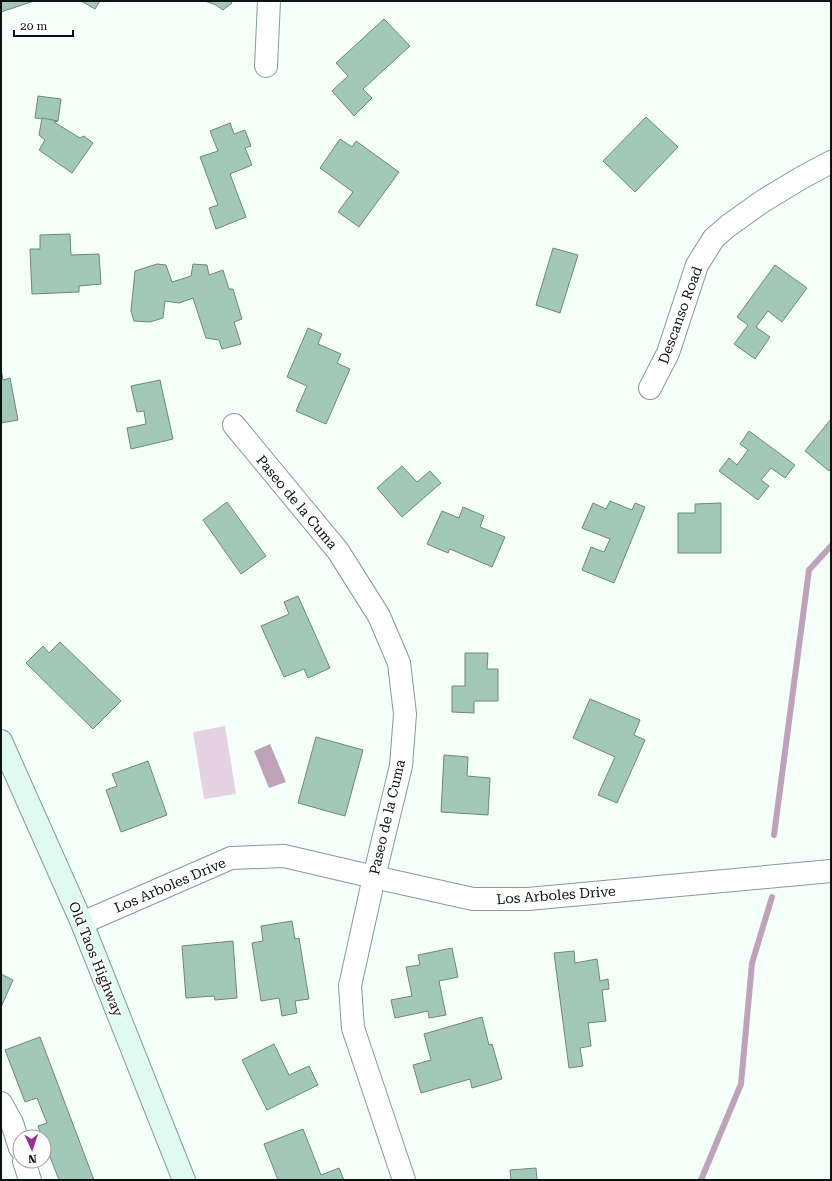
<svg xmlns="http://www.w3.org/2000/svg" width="832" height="1181" font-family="'Roboto Serif',serif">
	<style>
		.green { fill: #e5d2e2 }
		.water { fill: #bea2ba }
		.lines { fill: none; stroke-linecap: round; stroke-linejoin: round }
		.stream { stroke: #bea2ba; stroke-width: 6 }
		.building { fill: #a2c8b9; stroke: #70867d }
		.street-casing { stroke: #859c93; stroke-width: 24 }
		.secondary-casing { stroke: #859c93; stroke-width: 24 }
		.street { stroke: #fff; stroke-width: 22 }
		.secondary { stroke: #dffaf0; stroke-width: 22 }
		.labels { text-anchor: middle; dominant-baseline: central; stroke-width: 3.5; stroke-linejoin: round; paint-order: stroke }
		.street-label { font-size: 14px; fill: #0a130f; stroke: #fff }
	</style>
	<rect width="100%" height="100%" fill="#f4fffa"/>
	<polygon class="green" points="225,726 236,794 204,799 193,732"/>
	<polygon class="water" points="270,744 286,782 269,788 254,751"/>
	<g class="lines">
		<g class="stream">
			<polyline points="774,835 809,570 831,546"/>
			<polyline points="701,1180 741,1084 752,963 772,897"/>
		</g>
	</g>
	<g class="building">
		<polygon points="1,1 34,1 1,12"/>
		<polygon points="81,1 100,1 95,9"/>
		<polygon points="205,1 230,1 232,3 223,10 216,5"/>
		<polygon points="384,19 410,46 363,89 372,98 354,116 332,91 348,76 336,63"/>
		<polygon points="38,96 61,99 58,121 35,118"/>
		<polygon points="646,117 678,147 635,192 603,161"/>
		<polygon points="42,118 58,121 54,122 80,138 84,136 93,143 72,173 39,150 45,140 39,135"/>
		<polygon points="230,123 234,134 245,130 251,146 245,148 252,165 230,174 246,217 216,229 209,208 218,205 200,157 218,151 210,131"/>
		<polygon points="340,139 352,147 356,141 399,172 359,227 338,212 353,192 320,168"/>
		<polygon points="70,234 71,255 99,254 101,284 79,286 79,292 32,294 30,249 40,249 40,235"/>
		<polygon points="553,248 578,255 560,313 536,305"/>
		<polygon points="157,264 166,265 172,282 191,276 193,264 207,265 209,275 223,270 229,289 233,289 242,319 234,322 241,344 222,349 219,340 206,338 193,298 179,303 165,301 163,318 150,322 134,321 131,311 135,271"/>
		<polygon points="775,265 807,288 782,322 768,311 756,327 770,337 755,359 734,344 748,325 737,317"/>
		<polygon points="308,328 322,334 318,344 341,354 337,363 350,369 326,424 296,411 307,386 287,377"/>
		<polygon points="1,368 3,380 10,378 18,420 1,423"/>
		<polygon points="160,380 173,439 131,449 127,428 146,424 144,411 137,412 131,386"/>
		<polygon points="831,419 831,468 829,471 805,451"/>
		<polygon points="749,431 795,465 785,478 771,468 761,480 769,486 758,500 719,471 729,458 737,465 748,450 740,444"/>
		<polygon points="402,466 417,482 430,471 441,483 402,517 377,488"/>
		<polygon points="610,501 632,510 635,503 645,507 614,583 582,570 591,547 604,552 610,539 582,528 593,503 606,509"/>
		<polygon points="227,502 266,556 241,574 203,520"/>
		<polygon points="721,503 721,553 678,553 678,513 695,513 695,504"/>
		<polygon points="463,507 484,516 480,527 505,537 492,567 450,549 448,553 427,544 442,511 459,518"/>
		<polygon points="298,596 330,668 308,678 304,669 284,677 261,626 289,614 284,602"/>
		<polygon points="60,642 121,701 93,729 26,663 43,646 49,653"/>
		<polygon points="465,653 488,653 487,669 498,669 498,701 474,701 474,713 452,712 452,686 465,686"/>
		<polygon points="590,699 640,720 634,735 645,740 617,803 598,795 615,757 573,738"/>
		<polygon points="316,737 363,750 345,816 298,803"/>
		<polygon points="444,755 468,757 467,776 490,778 488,815 441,812"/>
		<polygon points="148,761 167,815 121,832 106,790 117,786 112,774"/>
		<polygon points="292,921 295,939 299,938 309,999 295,1001 297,1013 282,1016 279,998 261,1001 252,943 263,941 261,926"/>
		<polygon points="233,941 237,998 215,1000 214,996 186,998 182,946"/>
		<polygon points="452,948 458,977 439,981 446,1015 429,1018 428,1011 395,1018 391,1000 412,996 406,967 420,965 418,955"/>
		<polygon points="574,951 575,963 597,959 600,981 608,979 609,989 602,990 606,1021 588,1023 591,1046 580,1048 583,1066 569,1068 554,953"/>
		<polygon points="1,974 13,980 1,1007"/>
		<polygon points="482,1017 489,1045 492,1044 502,1079 472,1088 470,1079 421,1093 413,1065 431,1060 424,1034"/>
		<polygon points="40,1037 94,1180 59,1180 44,1141 44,1137 42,1137 38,1126 47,1123 37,1098 25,1102 5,1050"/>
		<polygon points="274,1044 289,1075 309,1066 318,1085 267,1110 242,1060"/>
		<polygon points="303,1129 321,1175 339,1168 344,1180 278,1180 264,1144"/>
		<polygon points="536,1168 537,1180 511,1180 510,1170"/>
	</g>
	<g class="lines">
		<g class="street-casing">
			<g id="street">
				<polyline points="266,66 269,1"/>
				<polyline points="650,388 668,353 697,265 714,238 728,226 763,201 801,178 831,162"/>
				<polyline points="234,425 338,551 379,616 399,663 405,714 401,766 374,877 350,986 353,1028 404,1180"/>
				<polyline points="82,923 231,858 284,856 374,877 473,899 528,899 831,871"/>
				<polyline points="1,1103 12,1123 20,1148"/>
				<polyline points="24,1161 30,1180"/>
			</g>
		</g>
		<g class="secondary-casing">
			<polyline id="secondary" points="1,741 82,923 184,1180"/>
		</g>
		<use href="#street" class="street"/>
		<use href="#secondary" class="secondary"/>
	</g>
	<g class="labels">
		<g class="street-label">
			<text transform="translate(680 315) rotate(-70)">Descanso Road</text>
			<text transform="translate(297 502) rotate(50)">Paseo de la Cuma</text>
			<text transform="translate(387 817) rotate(-77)">Paseo de la Cuma</text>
			<text transform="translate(170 885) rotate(-23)">Los Arboles Drive</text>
			<text transform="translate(556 895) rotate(-4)">Los Arboles Drive</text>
			<text transform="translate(96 959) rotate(68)">Old Taos Highway</text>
		</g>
	</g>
	<rect width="832" height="1181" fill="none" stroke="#0a130f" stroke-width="4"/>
	<g transform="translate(32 1149) rotate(177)"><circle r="19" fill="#ffffff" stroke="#9da19f"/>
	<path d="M0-3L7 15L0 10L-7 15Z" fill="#983093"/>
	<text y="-6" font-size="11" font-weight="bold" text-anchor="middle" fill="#0a130f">N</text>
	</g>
	<path d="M14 30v6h59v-6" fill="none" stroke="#0a130f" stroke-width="2"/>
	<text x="20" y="30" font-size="12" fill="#0a130f" stroke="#ffffff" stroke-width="3" paint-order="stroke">20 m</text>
</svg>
